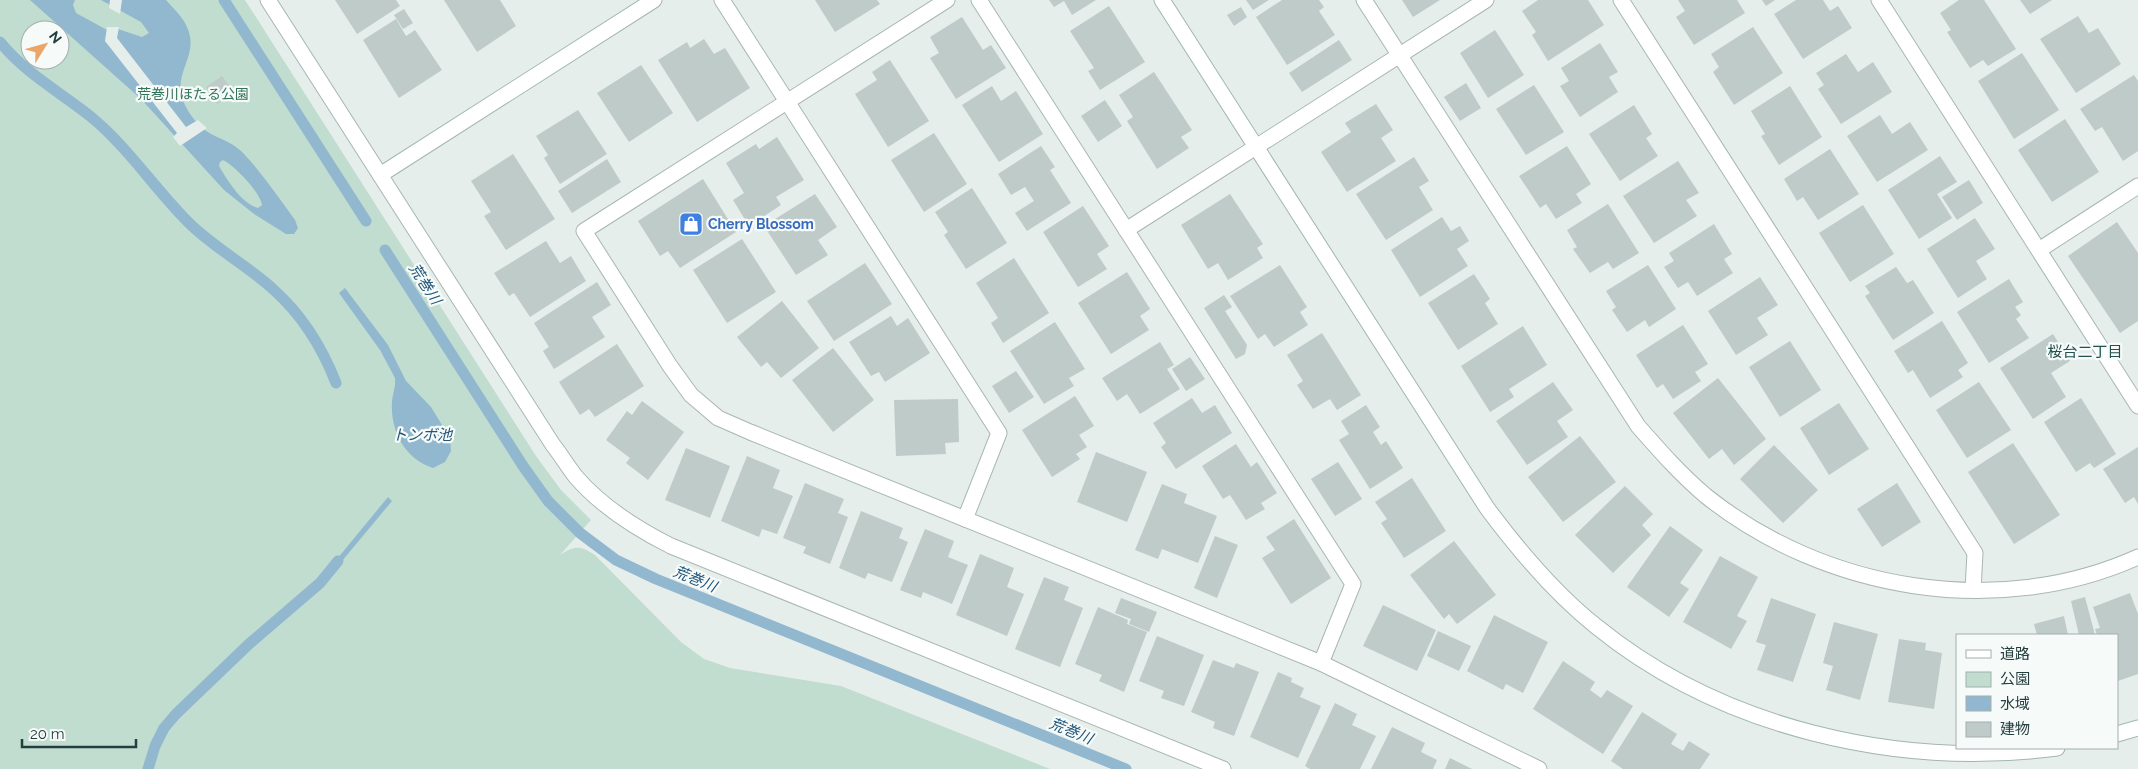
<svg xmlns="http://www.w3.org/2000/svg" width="2138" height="769" font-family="Raleway,'Noto Sans JP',sans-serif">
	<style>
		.green { fill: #c0ddcf; fill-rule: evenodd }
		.water { fill: #91b8cf; fill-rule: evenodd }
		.pier { fill: #e6eeec }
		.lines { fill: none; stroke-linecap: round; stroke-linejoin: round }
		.stream { stroke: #91b8cf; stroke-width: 11 }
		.building { fill: #becbc9 }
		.street-casing { stroke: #a8b6b4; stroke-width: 17 }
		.secondary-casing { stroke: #a1b6b4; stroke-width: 17 }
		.street { stroke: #fff; stroke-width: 15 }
		.secondary { stroke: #fff; stroke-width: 15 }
		.labels { text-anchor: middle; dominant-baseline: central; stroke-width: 4.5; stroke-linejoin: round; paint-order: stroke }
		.park-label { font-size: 14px; fill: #31745a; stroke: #f6faf9 }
		.shop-label { font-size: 14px; font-weight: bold; fill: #366cbe; stroke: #f6faf9; text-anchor: start }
		.water-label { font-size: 15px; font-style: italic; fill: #215679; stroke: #f6faf9 }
		.neighbourhood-label { font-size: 15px; fill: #225150; stroke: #f6faf9 }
	</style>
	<rect width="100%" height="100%" fill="#e6eeec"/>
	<path class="green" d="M0,0H245L536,456L561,490L591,520L560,555C575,546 579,545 595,555L681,642L704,659L730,668L841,686L1050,769H0ZM30,30H60V60H30Z"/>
	<g class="water">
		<path d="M30,0H75L73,5L76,13L107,30L118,29L142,37L149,33L141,22L101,0H166C173,8 183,17 187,27C201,58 168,74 186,107C191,117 201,129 211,134C223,140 235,144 244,154C263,174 279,198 295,220L298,228L294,234H286L254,214L224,190L141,99ZM223,160C235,166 260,192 262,205L258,208C241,203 228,181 219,166L220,162Z"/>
		<path d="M345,288L388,345L406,381L431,407L450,438L451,451L445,462L433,468C405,459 390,431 392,401C393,393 396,386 395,378L380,350L339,293Z"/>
		<polygon points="388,497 392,501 332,573 328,570"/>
	</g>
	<g class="pier">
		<polygon points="110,0 122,0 120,14 109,8"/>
		<polygon points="107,27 119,27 117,38 186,127 198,120 207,128 180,146 173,137 177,133 105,41"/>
	</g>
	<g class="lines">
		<g class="stream">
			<polyline points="224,0 366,221"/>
			<path d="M0,42C25,73 60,92 90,116C128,147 154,188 188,222C214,248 247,265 274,290C303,316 322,347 336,383"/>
			<polyline points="385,250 523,466 548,501 580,533 616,560 656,579 1126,769"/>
			<polyline points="148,769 155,746 164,728 176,714 249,644 320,583 338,561"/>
		</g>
	</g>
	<g class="building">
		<polygon points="335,0 396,0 400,6 357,34"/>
		<polygon points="444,0 500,0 516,26 477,52"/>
		<polygon points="815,0 877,0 880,4 835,32"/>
		<polygon points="1049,0 1096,0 1072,15 1064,1 1054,7"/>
		<polygon points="1246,0 1269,0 1253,10"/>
		<polygon points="1282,0 1319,0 1324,7 1319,11 1335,35 1287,65 1256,17"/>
		<polygon points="1402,0 1440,0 1413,17"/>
		<polygon points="1538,0 1588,0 1604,25 1548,61 1532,35 1536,32 1522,11"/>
		<polygon points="1678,0 1737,0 1745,13 1694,45 1676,17 1685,11"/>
		<polygon points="1762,0 1775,0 1766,6"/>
		<polygon points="1796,0 1823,0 1830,11 1838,6 1852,28 1803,59 1774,14"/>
		<polygon points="1959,0 1984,0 2016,49 1988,66 1983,60 1970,68 1947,32 1951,30 1940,13"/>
		<polygon points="2020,0 2052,0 2030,14"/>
		<polygon points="1109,6 1145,62 1100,90 1088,71 1094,68 1070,31"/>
		<polygon points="1241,7 1247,17 1234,26 1227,15"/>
		<polygon points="404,9 413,23 403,29 394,15"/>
		<polygon points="2078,16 2089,33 2098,28 2121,64 2076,93 2040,39"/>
		<polygon points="962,17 983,50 991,45 1006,68 956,99 930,58 939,53 930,37"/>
		<polygon points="396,19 406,36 415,30 442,70 399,98 363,40"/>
		<polygon points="1753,27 1783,73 1734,105 1713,72 1719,67 1711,54"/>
		<polygon points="1495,30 1524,75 1488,98 1460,53"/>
		<polygon points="704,39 714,54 725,48 750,88 697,122 658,60 687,42 690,48"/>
		<polygon points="1339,40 1352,60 1302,92 1289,73"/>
		<polygon points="1600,43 1618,72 1609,77 1618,92 1580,117 1560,86 1569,81 1561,68"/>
		<polygon points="2022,53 2059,110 2014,139 1978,81"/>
		<polygon points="1846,54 1858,72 1873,62 1892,92 1841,124 1818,89 1824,85 1816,73"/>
		<polygon points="890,60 929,121 888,147 855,94 877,80 872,72"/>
		<polygon points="641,65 673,113 629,142 597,93"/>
		<polygon points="1154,72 1192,130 1181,137 1189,148 1157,169 1127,121 1133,117 1119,95"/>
		<polygon points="2134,75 2138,81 2138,151 2123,161 2102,127 2095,131 2080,109"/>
		<polygon points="222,76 234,93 217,104 206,87"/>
		<polygon points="1466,83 1481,108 1460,121 1444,97"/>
		<polygon points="1534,85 1564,132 1526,155 1496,109"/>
		<polygon points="992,86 1001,101 1016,91 1043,134 999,162 962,105"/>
		<polygon points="1790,86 1822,137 1779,165 1761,136 1765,134 1751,111"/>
		<polygon points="1105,100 1122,126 1098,142 1081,116"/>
		<polygon points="1376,104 1393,130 1381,138 1396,161 1347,192 1321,152 1351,132 1345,123"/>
		<polygon points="1634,105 1652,134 1646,138 1658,156 1620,181 1589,134"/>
		<polygon points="578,110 607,154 560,184 544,158 548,155 536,136"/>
		<polygon points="1880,115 1892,134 1910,122 1928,150 1877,182 1847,136"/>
		<polygon points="2065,119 2099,172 2052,202 2018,150"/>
		<polygon points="934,133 967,184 924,212 891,160"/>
		<polygon points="777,137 804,180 776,197 781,205 749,226 733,200 744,193 726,163 756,144 759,149"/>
		<polygon points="1041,146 1055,167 1050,170 1071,203 1027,231 1015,213 1034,201 1025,187 1011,195 998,174"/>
		<polygon points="1567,146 1591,184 1576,194 1582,203 1556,219 1546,204 1540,208 1519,176"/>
		<polygon points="1830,149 1859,194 1818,220 1803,197 1797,201 1784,179"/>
		<polygon points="513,154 555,219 506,250 484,216 491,212 471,181"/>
		<polygon points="1940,156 1957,182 1937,194 1952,218 1919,239 1888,190"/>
		<polygon points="1414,157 1429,181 1419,187 1433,210 1386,240 1356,194"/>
		<polygon points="607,159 621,182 572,213 558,191"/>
		<polygon points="1678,161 1699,193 1686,200 1697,216 1654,243 1623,196"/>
		<polygon points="703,179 736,232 680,268 668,251 660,256 638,221"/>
		<polygon points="1969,180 1983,203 1957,220 1942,197"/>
		<polygon points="972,188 1007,243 966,269 944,235 948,232 935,212"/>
		<polygon points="815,194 837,227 818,240 828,255 796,275 764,226"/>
		<polygon points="1230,194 1263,244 1257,248 1263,258 1228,280 1218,263 1208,269 1181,225"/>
		<polygon points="1608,204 1639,253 1613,269 1608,262 1590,273 1573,249 1577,247 1567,230"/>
		<polygon points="1863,205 1894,254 1850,282 1819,233"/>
		<polygon points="1083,206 1109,246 1097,254 1107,269 1078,287 1043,232"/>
		<polygon points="1442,217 1451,231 1460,226 1469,241 1457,249 1468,266 1420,297 1391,250"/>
		<polygon points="1975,218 1995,249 1976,261 1987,279 1958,298 1927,249"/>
		<polygon points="2117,222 2138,253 2138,321 2120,333 2068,256"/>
		<polygon points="1714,224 1732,254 1724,259 1733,273 1697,296 1688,282 1678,288 1664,267 1674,261 1669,253"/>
		<polygon points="742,239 776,292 727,323 693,270"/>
		<polygon points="546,241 560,263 571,256 586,281 530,317 514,293 509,296 494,273"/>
		<polygon points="1014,258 1049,313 1003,343 991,323 998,318 976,283"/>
		<polygon points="865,263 892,304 834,341 807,301"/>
		<polygon points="1280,265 1307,307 1300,312 1308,325 1274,347 1265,334 1258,339 1230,296"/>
		<polygon points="1648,265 1676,309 1649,327 1645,320 1627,332 1612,310 1616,307 1606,291"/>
		<polygon points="1896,267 1907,283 1913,280 1934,313 1893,340 1865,296 1870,293 1865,286"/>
		<polygon points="1127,272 1150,309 1140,316 1149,330 1111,354 1078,303"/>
		<polygon points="1474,274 1490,299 1485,303 1498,324 1458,350 1428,303"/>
		<polygon points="1760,277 1778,305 1757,318 1768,335 1736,355 1708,311"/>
		<polygon points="2009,279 2023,302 2015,307 2021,315 2016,319 2029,338 1989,363 1957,312"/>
		<polygon points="597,282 611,305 592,317 605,337 554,369 543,351 549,347 534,323"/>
		<polygon points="1224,295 1232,307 1225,311 1247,345 1245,354 1236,359 1204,308"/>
		<polygon points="782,301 819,348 781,378 767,362 761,367 737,337"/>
		<polygon points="891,316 897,326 908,318 930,353 885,382 879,372 871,376 849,342"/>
		<polygon points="1942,321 1968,363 1958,370 1963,377 1930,398 1913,370 1908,373 1894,351"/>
		<polygon points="1055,322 1085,369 1069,378 1074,386 1044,404 1010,351"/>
		<polygon points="1683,325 1708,364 1695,372 1701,381 1673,399 1663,384 1657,388 1636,355"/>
		<polygon points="1523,326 1547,365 1509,389 1514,397 1490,412 1461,366"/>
		<polygon points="1322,333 1361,395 1337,410 1330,399 1313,409 1297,385 1303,381 1287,355"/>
		<polygon points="2053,334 2070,361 2051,373 2066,397 2033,419 2000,368"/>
		<polygon points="1790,341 1821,390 1780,417 1749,367"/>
		<polygon points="1160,342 1174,365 1167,369 1180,389 1140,414 1127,394 1117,401 1102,378"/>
		<polygon points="617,344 644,386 595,417 589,409 580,415 559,382"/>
		<polygon points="833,348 874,400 833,432 792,380"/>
		<polygon points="1190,357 1205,379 1186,391 1172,369"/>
		<polygon points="1016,371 1034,397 1009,413 992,386"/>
		<polygon points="1718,378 1766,439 1734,465 1722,449 1709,459 1673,413"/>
		<polygon points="1553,382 1573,410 1557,421 1568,437 1527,465 1496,421"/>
		<polygon points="1979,382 2011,430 1967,458 1936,410"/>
		<polygon points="1075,396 1094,426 1079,435 1087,447 1076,454 1080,459 1052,477 1022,430"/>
		<polygon points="1192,398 1202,413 1215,405 1232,433 1176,469 1161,447 1166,443 1153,423"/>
		<polygon points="2081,398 2116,454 2094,468 2090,463 2076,472 2044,422"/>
		<polygon points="958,399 959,442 945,443 946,454 896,456 894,400"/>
		<polygon points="642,401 684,432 648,480 626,463 630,458 606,440 627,411 632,415"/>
		<polygon points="1839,403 1869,449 1829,475 1800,428"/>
		<polygon points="1366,405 1380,427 1373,432 1381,445 1386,441 1403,468 1370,489 1339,440 1349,434 1341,421"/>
		<polygon points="1580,436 1616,482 1563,522 1528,477"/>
		<polygon points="2013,443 2060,515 2014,544 1968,472"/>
		<polygon points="1236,444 1251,467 1257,462 1277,493 1261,503 1265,509 1246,520 1230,495 1223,499 1202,466"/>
		<polygon points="1774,445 1818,490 1783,523 1740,479"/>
		<polygon points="2138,447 2138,504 2134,497 2125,503 2103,469"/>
		<polygon points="686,448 730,466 710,518 665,500"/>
		<polygon points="1096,452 1147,472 1127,522 1077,502"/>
		<polygon points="747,456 780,470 773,488 793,496 777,534 762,529 759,537 721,521"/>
		<polygon points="1338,462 1362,499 1335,516 1311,479"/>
		<polygon points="1412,478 1446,531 1404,558 1381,523 1387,519 1375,502"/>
		<polygon points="805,483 844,499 838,513 848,517 830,564 803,553 806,547 783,538"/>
		<polygon points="1897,483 1921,522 1882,547 1857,509"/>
		<polygon points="1162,484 1187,494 1184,503 1217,516 1198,563 1162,549 1158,559 1135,550"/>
		<polygon points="1625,486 1653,514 1642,525 1651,535 1613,573 1575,535"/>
		<polygon points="861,511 903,528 899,538 908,542 892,582 868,573 865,579 839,568"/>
		<polygon points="1294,519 1331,578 1291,604 1262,558 1275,550 1266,537"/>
		<polygon points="1670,526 1703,550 1680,583 1689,589 1669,617 1627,587"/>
		<polygon points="925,529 954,541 948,557 968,565 952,604 923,592 921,598 900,590"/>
		<polygon points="1215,536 1238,545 1217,598 1194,588"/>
		<polygon points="1454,541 1496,595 1457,624 1449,614 1444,619 1410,575"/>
		<polygon points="980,554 1014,568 1007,587 1024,594 1007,636 956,615"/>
		<polygon points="1720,556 1758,577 1737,616 1747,621 1731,649 1683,622"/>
		<polygon points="1044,577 1069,587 1064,600 1083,608 1060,667 1015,649"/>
		<polygon points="2130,593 2138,614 2138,674 2118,681 2117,635 2097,635 2095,629 2100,628 2093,607"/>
		<polygon points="2085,597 2095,635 2079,635 2071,601"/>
		<polygon points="1121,598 1157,612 1149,632 1129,624 1131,619 1115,613"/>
		<polygon points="1771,598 1816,614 1793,682 1757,670 1766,645 1756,642"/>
		<polygon points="1383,605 1436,630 1417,671 1363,646"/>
		<polygon points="1098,607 1128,620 1127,624 1147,632 1124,692 1099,681 1102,675 1075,664"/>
		<polygon points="1494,615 1548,642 1523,693 1506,684 1503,690 1467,671"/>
		<polygon points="2064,616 2068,635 2037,635 2034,624"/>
		<polygon points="1834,622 1878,634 1860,700 1826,690 1833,666 1823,663"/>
		<polygon points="1438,631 1471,646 1459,671 1427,656"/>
		<polygon points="1157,636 1204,655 1184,706 1161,698 1164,691 1139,681"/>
		<polygon points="1899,639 1926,643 1925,650 1942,653 1934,709 1888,702"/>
		<polygon points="1213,660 1234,668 1236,663 1259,672 1234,736 1213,728 1215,722 1191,712"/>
		<polygon points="1563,661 1595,682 1590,690 1601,698 1607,690 1633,706 1603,754 1533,709"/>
		<polygon points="1278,672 1292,678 1291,682 1304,688 1300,697 1321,706 1298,758 1250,737"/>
		<polygon points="1335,703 1357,714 1352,725 1376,736 1360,769 1310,769 1305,766"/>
		<polygon points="1642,712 1677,734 1671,744 1683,751 1689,741 1710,754 1700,769 1623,769 1611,761"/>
		<polygon points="1392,727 1425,743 1421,752 1437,760 1433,769 1371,769"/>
		<polygon points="1450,758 1472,769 1445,769"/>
	</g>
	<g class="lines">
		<g class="street-casing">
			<g id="street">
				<path d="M268,0L553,445C561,455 568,467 576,477C602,507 635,528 671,546L1223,769"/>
				<polyline points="722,0 999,433 965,519"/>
				<polyline points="947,0 584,231 670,366 691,395 718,418 750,432 1321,663 1539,769"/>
				<polyline points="979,0 1353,584 1321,663"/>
				<path d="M1364,0L1638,426C1659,450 1681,475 1706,496C1825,591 1998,620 2138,557"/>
				<polyline points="1621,0 1975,553 1973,590"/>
				<polyline points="1879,0 2138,406"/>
				<polyline points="1126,230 1486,0"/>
				<polyline points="2039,250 2138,186"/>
			</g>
		</g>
		<g class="secondary-casing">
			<g id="secondary">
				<path d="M1162,0L1487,508C1519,551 1554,593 1597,627C1722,728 1897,769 2057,748"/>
				<polyline points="380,175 654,0"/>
				<polyline points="2117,734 2138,728"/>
			</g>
		</g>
		<use href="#street" class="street"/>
		<use href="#secondary" class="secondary"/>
	</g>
	<defs>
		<g id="shop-square" transform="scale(1.25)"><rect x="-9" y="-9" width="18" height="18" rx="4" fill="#3f7fe0" stroke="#f6faf9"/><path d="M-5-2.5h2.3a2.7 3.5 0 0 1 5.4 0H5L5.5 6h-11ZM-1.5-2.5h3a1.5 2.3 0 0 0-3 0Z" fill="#fff"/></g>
	</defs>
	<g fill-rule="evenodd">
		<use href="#shop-square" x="691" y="224"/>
	</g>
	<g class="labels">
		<g class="park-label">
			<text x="193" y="94">荒巻川ほたる公園</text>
		</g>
		<g class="shop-label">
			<text x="708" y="224">Cherry Blossom</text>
		</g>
		<g class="water-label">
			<text transform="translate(425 284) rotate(57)">荒巻川</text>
			<text x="422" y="435">トンボ池</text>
			<text transform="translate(695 579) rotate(22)">荒巻川</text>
			<text transform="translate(1071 731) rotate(22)">荒巻川</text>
		</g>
		<g class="neighbourhood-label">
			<text x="2085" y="352">桜台二丁目</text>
		</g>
	</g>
	<rect x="1956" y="634" width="162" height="115" fill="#f6faf9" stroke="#a2afae"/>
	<rect x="1966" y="650" width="25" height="8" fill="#ffffff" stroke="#a2afae"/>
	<text x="2000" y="659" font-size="15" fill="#253f3e">道路</text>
	<rect x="1966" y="672" width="25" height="15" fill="#c0ddcf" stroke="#a2afae"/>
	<text x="2000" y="684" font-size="15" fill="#253f3e">公園</text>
	<rect x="1966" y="696" width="25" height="15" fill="#91b8cf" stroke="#a2afae"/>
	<text x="2000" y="709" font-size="15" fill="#253f3e">水域</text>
	<rect x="1966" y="722" width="25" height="15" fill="#becbc9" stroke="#a2afae"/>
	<text x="2000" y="734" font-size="15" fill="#253f3e">建物</text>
	<g transform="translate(45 45) rotate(53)"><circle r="24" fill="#f6faf9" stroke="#a2afae"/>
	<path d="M0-4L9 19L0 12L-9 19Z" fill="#eba566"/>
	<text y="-8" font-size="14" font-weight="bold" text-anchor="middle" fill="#253f3e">N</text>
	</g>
	<path d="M22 739v8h114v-8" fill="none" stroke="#253f3e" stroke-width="2.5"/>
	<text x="30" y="739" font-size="15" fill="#253f3e" stroke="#f6faf9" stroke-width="4" paint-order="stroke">20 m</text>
</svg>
